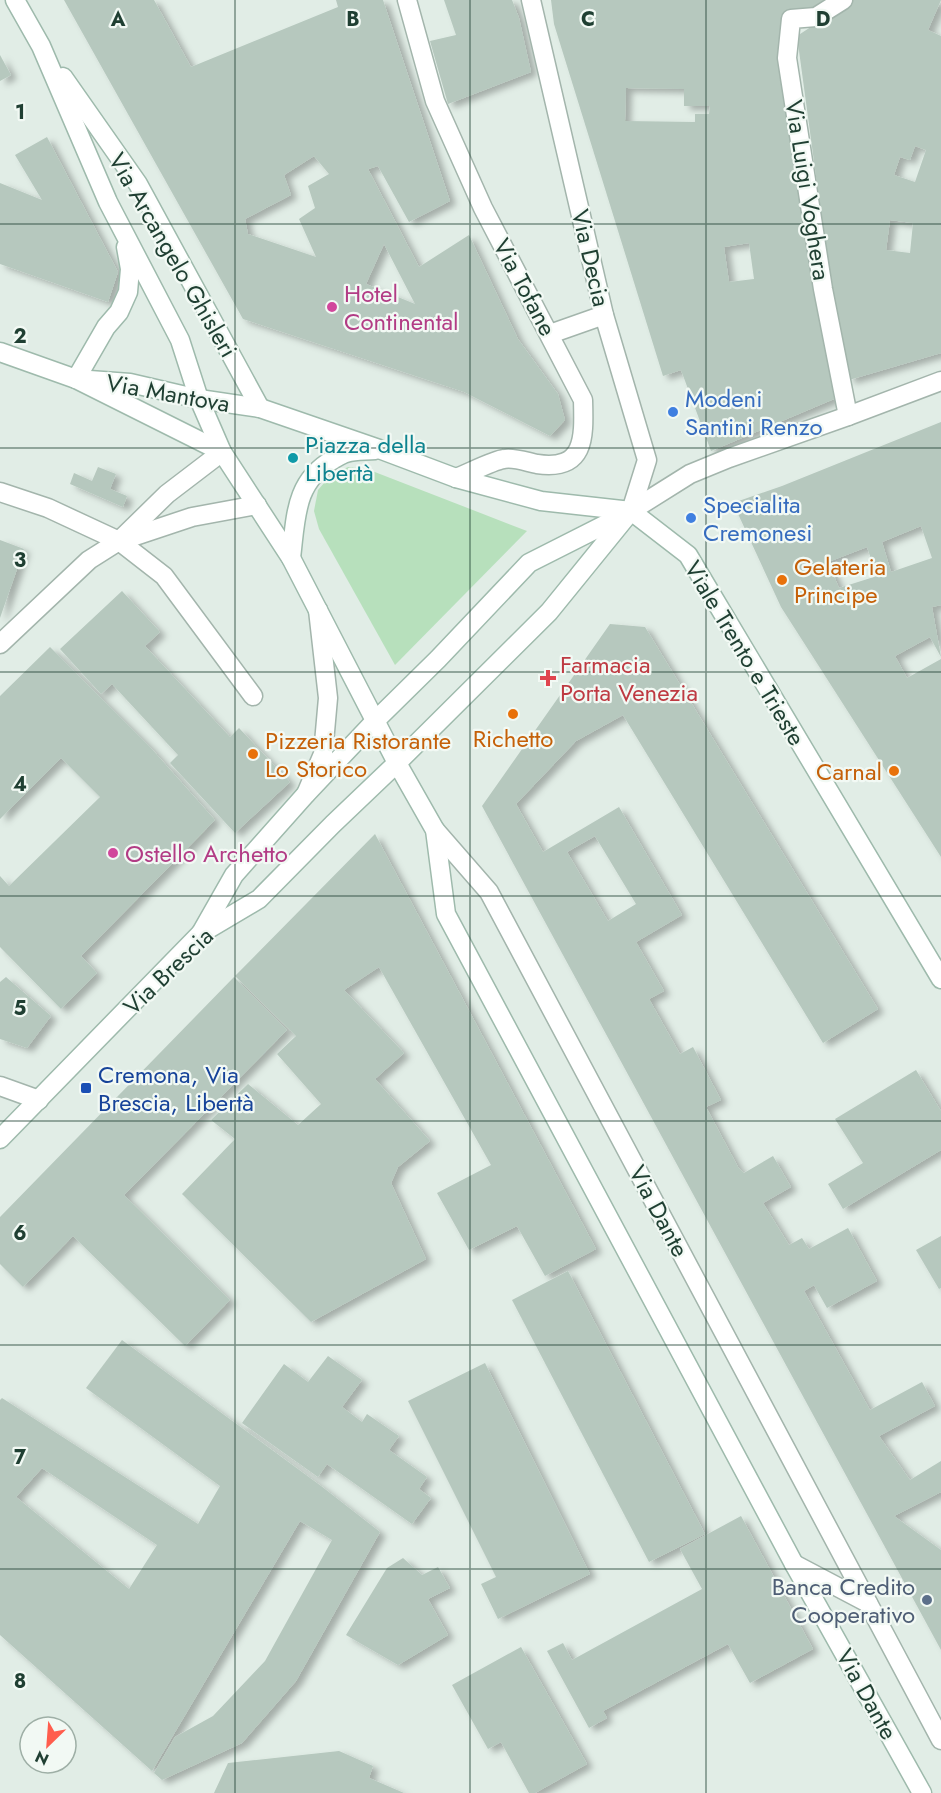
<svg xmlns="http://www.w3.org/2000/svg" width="941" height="1793" font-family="Jost,sans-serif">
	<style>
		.green { fill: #b7e0bc }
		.building { fill: #b6c8be; fill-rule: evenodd; filter: url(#shadow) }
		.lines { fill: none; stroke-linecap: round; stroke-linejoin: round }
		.service-casing { stroke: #a3b5ac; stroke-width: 21 }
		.minor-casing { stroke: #a3b5ac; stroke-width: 21 }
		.tertiary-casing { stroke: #a3b5ac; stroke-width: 21 }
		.secondary-casing { stroke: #9ebaac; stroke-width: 21 }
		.service { stroke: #fff; stroke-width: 18 }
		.minor { stroke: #fff; stroke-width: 18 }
		.tertiary { stroke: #fff; stroke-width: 18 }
		.secondary { stroke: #fff; stroke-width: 18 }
		.grid { fill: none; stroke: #1f3f32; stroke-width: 1.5; stroke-opacity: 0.55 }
		.hotel-dot { fill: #d1479c; stroke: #f2f9f4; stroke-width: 2 }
		.shop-dot { fill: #3f7fe0; stroke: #f2f9f4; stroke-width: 2 }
		.culture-dot { fill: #0f9aa8; stroke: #f2f9f4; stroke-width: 2 }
		.food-dot { fill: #e8710a; stroke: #f2f9f4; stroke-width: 2 }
		.health-dot { fill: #e0444e; stroke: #f2f9f4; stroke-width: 2 }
		.transit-dot { fill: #1a4fb4; stroke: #f2f9f4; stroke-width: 2 }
		.service-dot { fill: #5c6f8a; stroke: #f2f9f4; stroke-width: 2 }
		.labels { text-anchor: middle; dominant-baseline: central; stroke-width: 4.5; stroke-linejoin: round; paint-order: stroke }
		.street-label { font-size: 24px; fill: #1f3f32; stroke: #f2f9f4 }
		.hotel-label { font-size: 24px; fill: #b23c85; stroke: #f2f9f4; text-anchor: start }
		.shop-label { font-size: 24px; fill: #366cbe; stroke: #f2f9f4; text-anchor: start }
		.culture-label { font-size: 24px; fill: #0d838f; stroke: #f2f9f4; text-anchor: start }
		.food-label { font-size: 24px; fill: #c56008; stroke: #f2f9f4; text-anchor: start }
		.health-label { font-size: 24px; fill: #be3a42; stroke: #f2f9f4; text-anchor: start }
		.transit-label { font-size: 24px; fill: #164399; stroke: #f2f9f4; text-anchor: start }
		.service-label { font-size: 24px; fill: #4e5e75; stroke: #f2f9f4; text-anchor: end }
		.grid-label { font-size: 20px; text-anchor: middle; font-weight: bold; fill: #1f3f32; stroke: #f2f9f4; stroke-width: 4.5; stroke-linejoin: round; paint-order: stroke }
	</style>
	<defs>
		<filter id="shadow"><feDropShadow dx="6" dy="4" stdDeviation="3" flood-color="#0004"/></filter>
	</defs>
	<rect width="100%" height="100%" fill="#e1ede6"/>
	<polygon class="green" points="348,467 367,469 527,531 395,665 319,529 314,511 318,490 330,476"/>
	<g class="building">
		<path d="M64,0H154L191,67L338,7L336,0H383L450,201L409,222L378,166L368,169L419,267L469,235L518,339L558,394L565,420L550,436L464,392L243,319ZM314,156L329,174L308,186L315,208L299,219L316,257L248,234L245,219L291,195L284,175ZM384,244L415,304L366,284Z"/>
		<polygon points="444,0 512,0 519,18 531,72 448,104 430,41 456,35"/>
		<path d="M551,0H830L818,9L782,17L779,71L834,399L711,451L681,370L663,376L554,24ZM626,88L684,89V106H710L709,114H695V122L625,121ZM749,243L754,279L729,282L724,247Z"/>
		<path d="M852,0H941L928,30L941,36V353L849,380L826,250L797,36ZM915,146L926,150L915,182L894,175L900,157L910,160ZM890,220L913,223L910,253L886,250Z"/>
		<polygon points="0,55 11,75 0,81"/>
		<polygon points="47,137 118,272 108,302 0,264 0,183 42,200 15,155"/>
		<path d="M941,422V605L932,607L941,657L930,637L895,656L907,678L941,659V857L781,607L733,503L782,486ZM921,526L932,558L891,572L882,542ZM867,547L877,576L839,588L828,562Z"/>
		<polygon points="98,467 116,474 110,489 127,496 123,507 70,484 74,473 92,481"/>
		<polygon points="0,540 24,549 0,618"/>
		<polygon points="122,591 160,632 145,646 230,737 239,728 290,782 235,833 170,763 178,755 112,684 101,694 60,649"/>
		<path d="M610,624L645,627L878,1009L823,1043L623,715L576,741L516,804L543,852L619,807L682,915L636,942L664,991L649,999L680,1054L693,1047L721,1100L706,1107L738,1167L744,1173L773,1156L791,1187L763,1203L789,1245L802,1238L809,1249L848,1228L877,1281L827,1308L814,1285L804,1291L870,1410L922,1382L935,1406L879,1436L910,1480L941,1461V1492L894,1516L941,1550V1650L482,806ZM595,836L636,904L608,921L567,852Z"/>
		<polygon points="50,647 150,747 215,820 81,956 97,973 61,1009 0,947 0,876 9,886 100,797 61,758 0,819 0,696"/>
		<polygon points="375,834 596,1249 545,1276 517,1226 469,1250 437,1193 491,1165 379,967 344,990 404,1053 375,1079 430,1141 398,1167 391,1183 426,1259 311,1322 182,1194 235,1139 211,1120 248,1084 298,1125 321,1104 277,1054 296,1036 235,976"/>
		<polygon points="6,977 51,1016 27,1048 0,1039 0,982"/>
		<polygon points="234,977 287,1030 124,1195 230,1300 185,1346 73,1236 23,1287 0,1264 0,1217"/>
		<polygon points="916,1070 941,1111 941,1150 843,1209 828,1184 863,1163 835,1119"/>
		<polygon points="941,1236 941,1288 939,1289 916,1250"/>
		<polygon points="568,1271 705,1534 649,1562 512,1300"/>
		<path d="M122,1340L321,1486L380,1532L296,1681L242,1743L162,1780L154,1773L175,1737L213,1716L265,1661L332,1540L300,1521L152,1771L0,1635V1400L2,1398L198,1524L220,1486L86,1388ZM42,1468L157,1545L129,1589L16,1497Z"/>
		<polygon points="328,1356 362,1380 342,1407 362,1422 367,1414 399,1436 389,1450 427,1477 419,1489 431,1498 412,1524 327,1464 318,1477 242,1423 284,1364 308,1382"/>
		<polygon points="485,1363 590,1574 498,1619 481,1584 496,1577 408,1401"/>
		<polygon points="741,1516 813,1649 750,1683 728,1644 603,1711 607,1718 589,1728 547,1651 563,1643 572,1660 702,1589 680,1549"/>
		<polygon points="403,1558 422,1575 438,1567 450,1588 428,1599 448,1635 398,1665 346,1635 387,1568"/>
		<polygon points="521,1647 587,1764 535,1793 529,1793 501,1742 488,1749 452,1685"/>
		<polygon points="339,1751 373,1766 369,1778 404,1793 214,1793 228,1763"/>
	</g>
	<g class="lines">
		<g class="service-casing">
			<g id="service">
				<polyline points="0,492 48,508 119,541 164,576 253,696"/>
				<polyline points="123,540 192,517 257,505"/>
				<polyline points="0,644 89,560 119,541 167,494 222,452"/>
			</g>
		</g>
		<g class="minor-casing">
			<g id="minor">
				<path d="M407,0L435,101L483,208L583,400C584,437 586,471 537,464C527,462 514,457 504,459C494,460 467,474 456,478"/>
				<polyline points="531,0 604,315 647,460 631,511"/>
				<polyline points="843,0 816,17 791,19 787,58 823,289 848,416"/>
				<polyline points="550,334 604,315"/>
				<polyline points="631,511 690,474 729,458 848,416 941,381"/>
				<polyline points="435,830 489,892 941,1740"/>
				<polyline points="0,1086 39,1100"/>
				<polyline points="794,1564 868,1603"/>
			</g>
		</g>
		<g class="tertiary-casing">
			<polyline id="tertiary" points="306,794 323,754 328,698 318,610"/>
		</g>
		<g class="secondary-casing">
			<g id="secondary">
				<polyline points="15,0 41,46 108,202 180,340 199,399 222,452 291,558 397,763 435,830 446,914 794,1564 922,1793"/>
				<polyline points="63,77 138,184 260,408"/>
				<polyline points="0,352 76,379 222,452"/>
				<polyline points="76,379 130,383 199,399 260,408 379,449 456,478 541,501 631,511"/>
				<polyline points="76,379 106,327 119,312 128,292 130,269 126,247"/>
				<polyline points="631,511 688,555 941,979"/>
				<path d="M291,558C296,518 294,481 334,459C338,457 342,454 346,453C355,450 365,451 375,450"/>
				<polyline points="201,933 234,875 306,794 376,720 438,659 529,563 624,515"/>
				<polyline points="0,1139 200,934 259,899 333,824 397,763 549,612 631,511"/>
			</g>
		</g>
		<use href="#service" class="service"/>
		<use href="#minor" class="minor"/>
		<use href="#tertiary" class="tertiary"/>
		<use href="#secondary" class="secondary"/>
	</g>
	<path class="grid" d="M235,0V1793M470,0V1793M706,0V1793M0,224H941M0,448H941M0,672H941M0,896H941M0,1121H941M0,1345H941M0,1569H941"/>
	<g class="hotel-dot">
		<circle cx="332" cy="307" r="6"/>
		<circle cx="113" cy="853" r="6"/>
	</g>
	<g class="shop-dot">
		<circle cx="673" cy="412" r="6"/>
		<circle cx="691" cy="518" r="6"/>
	</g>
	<circle class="culture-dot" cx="293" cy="458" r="6"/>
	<g class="food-dot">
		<circle cx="782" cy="580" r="6"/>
		<circle cx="513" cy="714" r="6"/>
		<circle cx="253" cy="754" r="6"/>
		<circle cx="894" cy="771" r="6"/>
	</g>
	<path class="health-dot" d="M545 669h6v6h6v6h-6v6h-6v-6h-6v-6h6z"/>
	<rect class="transit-dot" x="80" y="1082" width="12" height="12" rx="3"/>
	<circle class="service-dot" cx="927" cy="1600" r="6"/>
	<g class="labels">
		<g class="street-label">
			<text transform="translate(808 190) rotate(81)">Via Luigi Voghera</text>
			<text transform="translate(173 255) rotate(60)">Via Arcangelo Ghisleri</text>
			<text transform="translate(591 258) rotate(77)">Via Decia</text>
			<text transform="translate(525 287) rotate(62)">Via Tofane</text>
			<text transform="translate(168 393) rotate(10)">Via Mantova</text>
			<text transform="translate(745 653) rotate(59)">Viale Trento e Trieste</text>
			<text transform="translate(168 971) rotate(-44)">Via Brescia</text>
			<text transform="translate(659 1211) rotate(62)">Via Dante</text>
			<text transform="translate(867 1694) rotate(61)">Via Dante</text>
		</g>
		<g class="hotel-label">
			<text x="344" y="293">Hotel<tspan x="344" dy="28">Continental</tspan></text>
			<text x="125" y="853">Ostello Archetto</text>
		</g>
		<g class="shop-label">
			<text x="685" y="398">Modeni<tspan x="685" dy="28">Santini Renzo</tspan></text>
			<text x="703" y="504">Specialita<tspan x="703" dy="28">Cremonesi</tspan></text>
		</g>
		<g class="culture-label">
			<text x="305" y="444">Piazza della<tspan x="305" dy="28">Libertà</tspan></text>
		</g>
		<g class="food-label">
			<text x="794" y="566">Gelateria<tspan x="794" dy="28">Principe</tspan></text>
			<text x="513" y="738" text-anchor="middle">Richetto</text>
			<text x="265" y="740">Pizzeria Ristorante<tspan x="265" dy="28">Lo Storico</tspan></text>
			<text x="882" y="771" text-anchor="end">Carnal</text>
		</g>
		<g class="health-label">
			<text x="560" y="664">Farmacia<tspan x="560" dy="28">Porta Venezia</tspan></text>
		</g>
		<g class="transit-label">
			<text x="98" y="1074">Cremona, Via<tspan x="98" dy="28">Brescia, Libertà</tspan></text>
		</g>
		<g class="service-label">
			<text x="915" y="1586">Banca Credito<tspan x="915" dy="28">Cooperativo</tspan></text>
		</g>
	</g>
	<g class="grid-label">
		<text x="118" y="26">A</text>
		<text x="353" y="26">B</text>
		<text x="588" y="26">C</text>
		<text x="823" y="26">D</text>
		<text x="20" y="119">1</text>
		<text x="20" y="343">2</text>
		<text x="20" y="567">3</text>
		<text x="20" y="791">4</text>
		<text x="20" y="1015">5</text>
		<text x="20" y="1240">6</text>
		<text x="20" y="1464">7</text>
		<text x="20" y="1688">8</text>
	</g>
	<g transform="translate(48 1745) rotate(205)"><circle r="28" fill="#f2f9f4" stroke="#9eafa6" stroke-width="1.5"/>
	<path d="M0-4.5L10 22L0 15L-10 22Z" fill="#ff5d4d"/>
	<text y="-9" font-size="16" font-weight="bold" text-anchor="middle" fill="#1f3f32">N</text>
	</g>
</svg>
